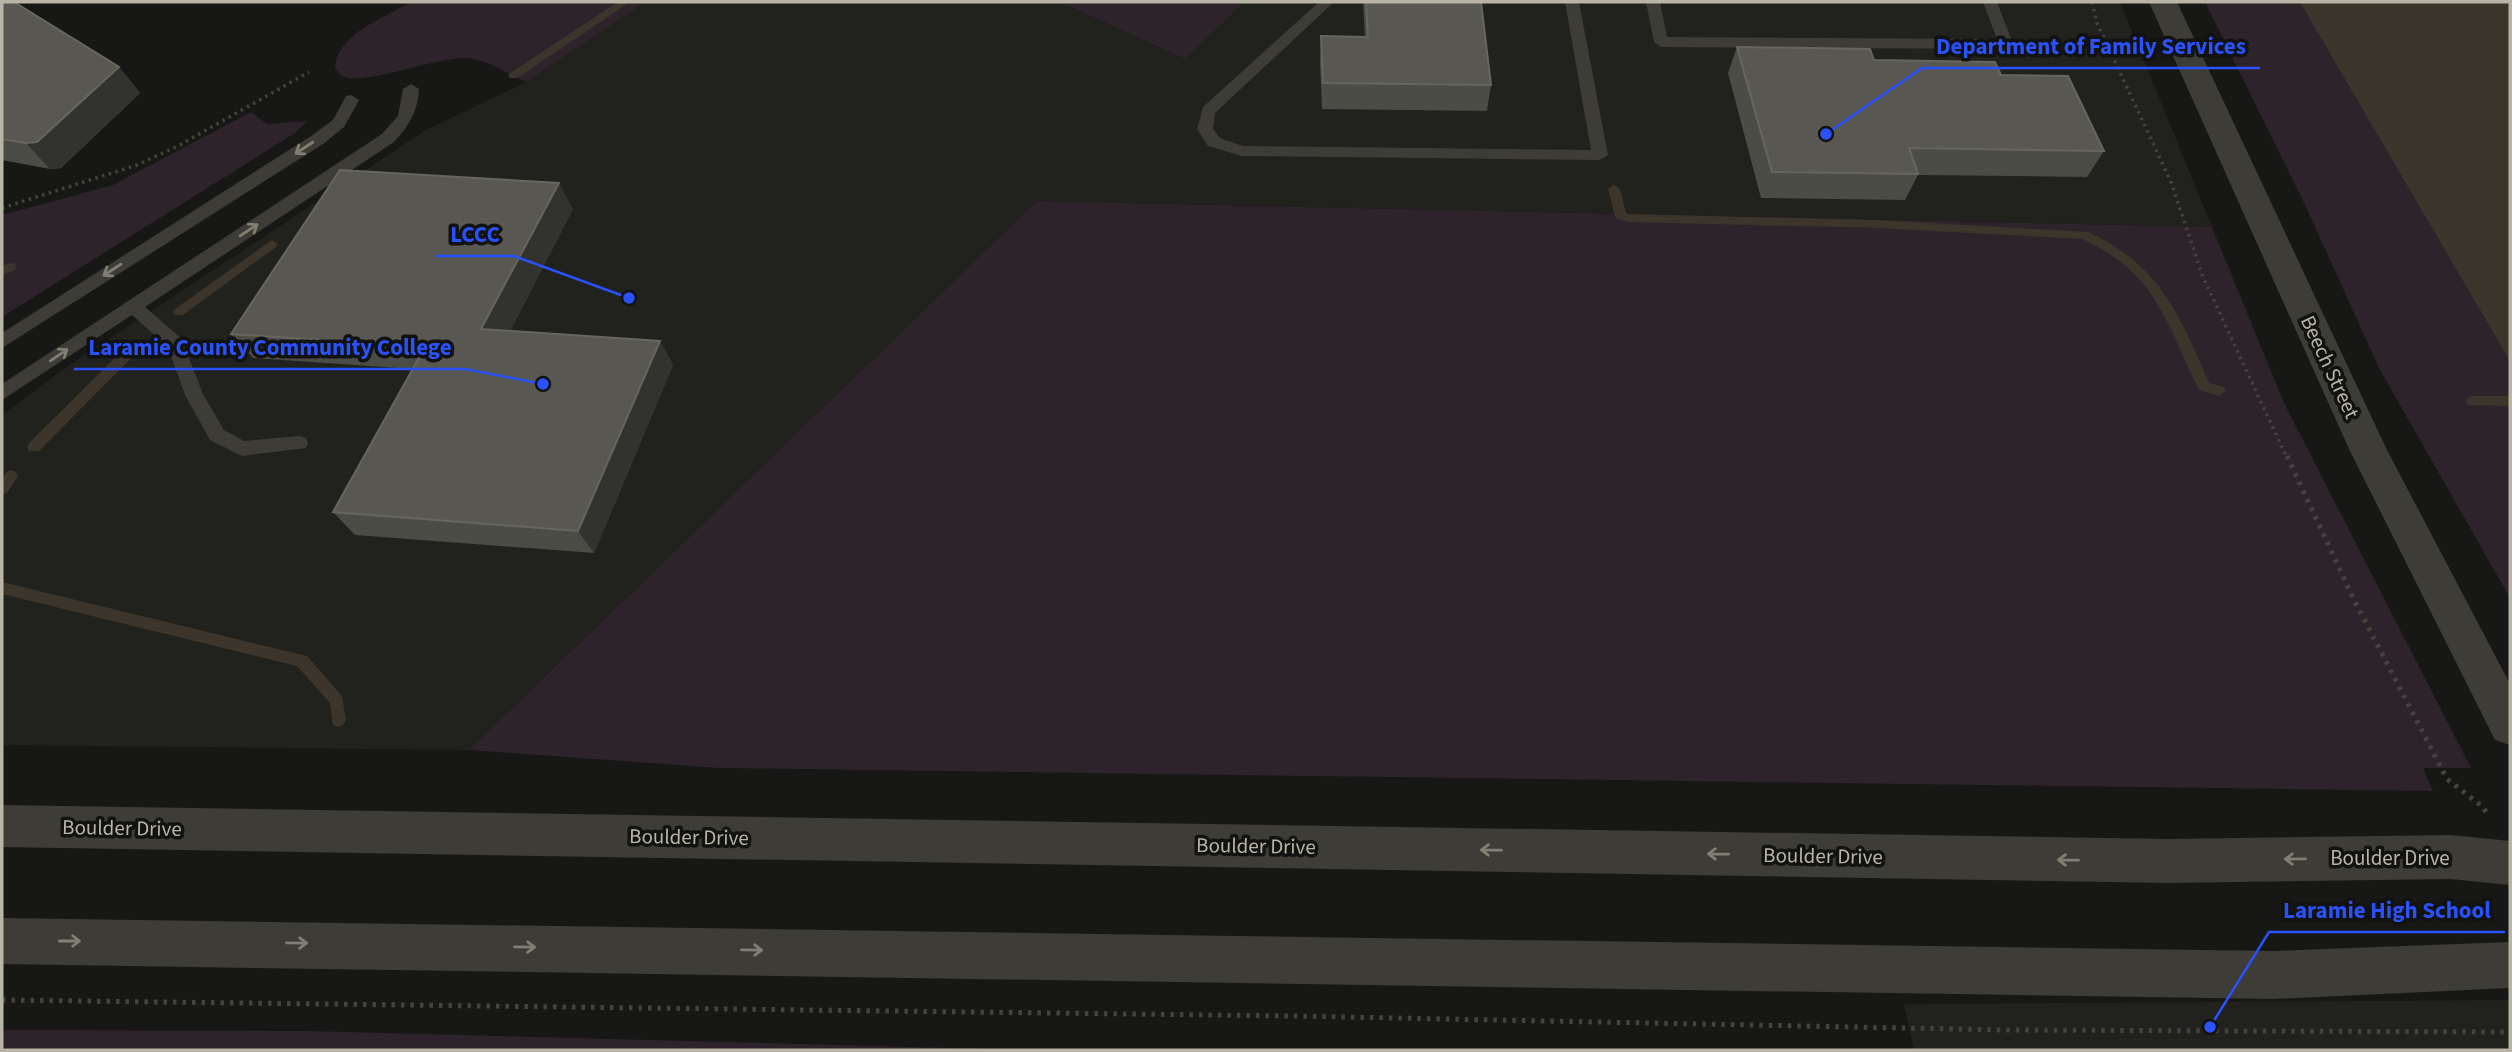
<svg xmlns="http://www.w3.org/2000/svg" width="2512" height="1052" font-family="'Source Sans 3',sans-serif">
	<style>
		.built { fill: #21211e }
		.green { fill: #2d232a }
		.water { fill: #3c352b }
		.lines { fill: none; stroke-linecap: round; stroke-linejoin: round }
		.stream { fill: #3c352b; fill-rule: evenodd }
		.path-far1 { stroke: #44433c; stroke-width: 3.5; stroke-dasharray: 2.5 4.5; stroke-linecap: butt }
		.path { stroke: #44433c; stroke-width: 5; stroke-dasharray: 3.5 6; stroke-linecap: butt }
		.service { fill: #3d3c36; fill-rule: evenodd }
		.tertiary { fill: #3d3c36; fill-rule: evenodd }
		.wall { fill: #4c4c46 }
		.shaded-wall { fill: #32322e }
		.building { fill: #585751; stroke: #67665e; stroke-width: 2 }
		.oneway { stroke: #817f74 }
		.labels { text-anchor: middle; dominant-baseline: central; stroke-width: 7; stroke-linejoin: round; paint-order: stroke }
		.street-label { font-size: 21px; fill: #b8b5a6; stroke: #121210 }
		.leader { fill: none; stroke: #2952fc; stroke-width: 2.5 }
		.callout-dot { fill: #2952fc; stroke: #121210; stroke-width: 2.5 }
		.callout-label { font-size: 23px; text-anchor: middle; font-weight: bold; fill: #2952fc; stroke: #121210; stroke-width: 7; stroke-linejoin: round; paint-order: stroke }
	</style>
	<rect width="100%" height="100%" fill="#171715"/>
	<g class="built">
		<polygon points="646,2 1060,2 1185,59 1245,2 2120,2 2212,227 1038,201 469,750 2,745 2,415 62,370 424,131 526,82"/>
		<polygon points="2510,1000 2510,1050 1914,1050 1904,1004"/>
	</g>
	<g class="green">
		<path d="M411,2H646L526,82C508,74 484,58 465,58C437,57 360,87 342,76C339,74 337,70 335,68C337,33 384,18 411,2Z"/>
		<polygon points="1060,2 1245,2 1185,59"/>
		<polygon points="2205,2 2510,2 2510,598 2379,368 2306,207"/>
		<polygon points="251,112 267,124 307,121 295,133 2,317 2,215 113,185"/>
		<polygon points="1037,201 2212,227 2284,403 2471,768 2423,768 2433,791 719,768 469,750"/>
		<polygon points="2,1030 308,1031 1023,1050 2,1050"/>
	</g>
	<polygon class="water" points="2300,2 2510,2 2510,361"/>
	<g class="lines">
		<g class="stream">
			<polygon points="618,2 630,2 517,78 509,78 509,74"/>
			<path d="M1614,185L1620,189L1626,213L1629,214L1878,220L2088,232C2159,264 2180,315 2209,383L2224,387L2226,391L2219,396L2199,390C2166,323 2157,273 2082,239L1878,228L1629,222L1617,219L1615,216L1608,189Z"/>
			<polygon points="272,240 278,244 276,247 183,315 175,315 173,312 175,309"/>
			<polygon points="11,263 15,264 17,267 15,270 2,275 2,266"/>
			<polygon points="134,342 140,347 139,350 39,451 29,451 27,447 29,443 129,344"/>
			<polygon points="2473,396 2510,396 2510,406 2468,405 2466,401 2468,397"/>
			<path d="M11,470L16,472L18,476L7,493L2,495C2,484 0,474 11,470Z"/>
			<polygon points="2,582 307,656 342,696 346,720 343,725 338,727 333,725 330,703 297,666 2,594"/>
		</g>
		<g class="path-far1">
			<polyline points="2092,2 2097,23 2171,182 2203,277 2287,458"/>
			<polyline points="2,208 137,165 178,146 309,72"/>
		</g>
		<g class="path">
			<polyline points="2287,456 2354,600 2447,779 2483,807 2487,814"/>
			<polyline points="2,1000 1292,1016 2005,1030 2510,1032"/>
		</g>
		<g class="service">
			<polygon points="1319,2 1334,2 1215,113 1213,129 1220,138 1243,146 1591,150 1565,2 1579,2 1608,155 1600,160 1242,156 1208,146 1197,129 1203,107"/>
			<polygon points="1646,2 1660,2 1667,37 1997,39 1983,2 1997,2 2013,44 2006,49 1661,47 1654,42"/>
			<path d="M411,84L419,89C418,111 409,126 394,142L145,307L181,338L203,394L224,430L244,441L299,436L306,438L308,443L306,448L242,456L210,440L185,395L168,347L132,315L2,400V384L382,134L398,116L403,89Z"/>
			<polygon points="351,95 359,100 344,127 323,144 2,348 2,333 311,136 333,120 346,96"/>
		</g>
		<g class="tertiary">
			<polygon points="2149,2 2177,2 2386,448 2510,684 2510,745 2495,740 2349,449"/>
			<polygon points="2,805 2170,839 2451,835 2510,841 2510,885 2451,879 2170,883 2,847"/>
			<polygon points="2,918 2274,951 2510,942 2510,988 2274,999 2,964"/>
		</g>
	</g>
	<g class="wall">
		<polygon points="2,2 119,67 140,93 61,168 50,169 2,160"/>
		<polygon points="1363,2 1481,2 1491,85 1487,111 1322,109 1320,62 1321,36 1365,37"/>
		<polygon points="1737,47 1874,60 2001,75 2104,151 2087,177 1918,175 1905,200 1761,198 1728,73"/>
		<polygon points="573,209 510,331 660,341 673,365 594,553 355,535 333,512 413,369 253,358 231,334"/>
	</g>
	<g class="shaded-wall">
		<polygon points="119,67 140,93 61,168 50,169 26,143"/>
		<polygon points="559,183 573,209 498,354 481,329"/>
		<polygon points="660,341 673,365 594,553 578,531"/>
	</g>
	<g class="building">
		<polygon points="2,2 14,2 119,67 37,142 26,143 2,139"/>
		<polygon points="1366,2 1481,2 1491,85 1323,83 1321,36 1368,37"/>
		<polygon points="1737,47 1870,49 1874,60 1995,62 2001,75 2068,76 2104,151 1909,148 1918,174 1772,172"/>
		<polygon points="340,170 559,183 481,329 660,341 578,531 333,512 425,347 231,334"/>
	</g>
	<defs><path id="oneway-shaft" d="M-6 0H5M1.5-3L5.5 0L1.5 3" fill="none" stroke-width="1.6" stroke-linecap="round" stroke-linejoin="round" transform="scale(1.75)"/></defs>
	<g class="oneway">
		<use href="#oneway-shaft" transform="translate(304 148) rotate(147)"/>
		<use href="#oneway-shaft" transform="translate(249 230) rotate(-33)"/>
		<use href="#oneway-shaft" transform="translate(112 270) rotate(147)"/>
		<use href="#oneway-shaft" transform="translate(59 355) rotate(-34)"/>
		<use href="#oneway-shaft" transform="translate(1491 850) rotate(-179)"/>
		<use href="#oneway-shaft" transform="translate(1718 854) rotate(-179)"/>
		<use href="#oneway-shaft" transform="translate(2295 859) rotate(179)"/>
		<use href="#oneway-shaft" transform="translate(2068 860) rotate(-179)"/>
		<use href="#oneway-shaft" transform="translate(70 941)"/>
		<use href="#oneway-shaft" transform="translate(297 943) rotate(1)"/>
		<use href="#oneway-shaft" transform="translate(525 947) rotate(1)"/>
		<use href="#oneway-shaft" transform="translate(752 950) rotate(1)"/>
	</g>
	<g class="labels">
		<g class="street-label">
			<text transform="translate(2330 367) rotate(65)">Beech Street</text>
			<text transform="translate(122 828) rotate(1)">Boulder Drive</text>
			<text transform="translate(689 837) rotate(1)">Boulder Drive</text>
			<text transform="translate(1256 846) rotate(1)">Boulder Drive</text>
			<text transform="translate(1823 856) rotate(1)">Boulder Drive</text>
			<text x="2390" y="858">Boulder Drive</text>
		</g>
	</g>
	<path class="leader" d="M1826 134L1922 68H2260M629 298L514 256H436M543 384L465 369H74M2210 1027L2269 932H2505"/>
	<g class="callout-dot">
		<circle cx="1826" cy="134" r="7"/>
		<circle cx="629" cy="298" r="7"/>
		<circle cx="543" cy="384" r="7"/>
		<circle cx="2210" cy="1027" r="7"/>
	</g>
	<g class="callout-label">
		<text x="2091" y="54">Department of Family Services</text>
		<text x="475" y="242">LCCC</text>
		<text x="270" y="355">Laramie County Community College</text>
		<text x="2387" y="918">Laramie High School</text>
	</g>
	<rect width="2512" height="1052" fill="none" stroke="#b8b5a6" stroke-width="7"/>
</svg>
